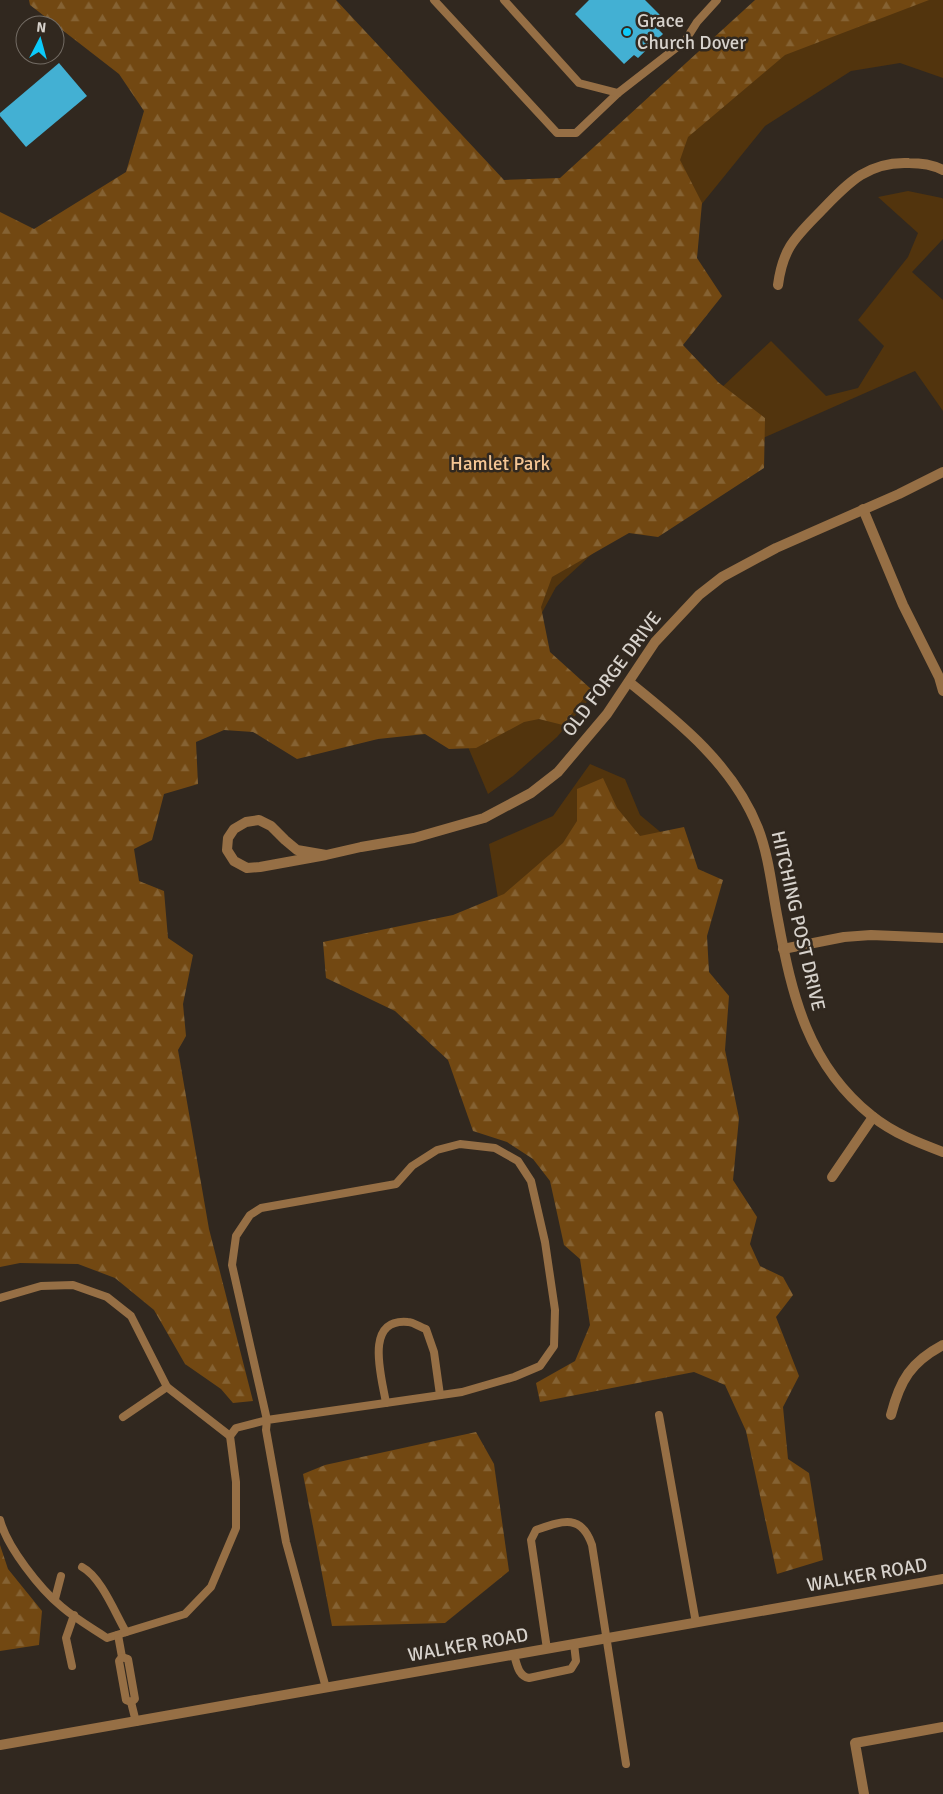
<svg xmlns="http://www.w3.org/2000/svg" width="943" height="1794" font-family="Signika,sans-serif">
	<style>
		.green { fill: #52340d }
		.forest { fill: url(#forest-firs) }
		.building { fill: #43b0d3 }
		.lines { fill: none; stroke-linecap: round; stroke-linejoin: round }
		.service { stroke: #966f45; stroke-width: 8 }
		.minor { stroke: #966f45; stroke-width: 10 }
		.tertiary { stroke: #966f45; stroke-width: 10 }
		.poi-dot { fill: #0ccafa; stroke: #31281f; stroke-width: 2 }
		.labels { text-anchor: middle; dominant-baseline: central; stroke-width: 5; stroke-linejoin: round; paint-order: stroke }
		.poi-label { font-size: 19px; fill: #d7d2cc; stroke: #31281f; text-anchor: start }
		.park-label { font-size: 19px; fill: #f5c694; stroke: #31281f }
		.street-label { font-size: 19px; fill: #d7d2cc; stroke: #31281f }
	</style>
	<defs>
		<pattern id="forest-firs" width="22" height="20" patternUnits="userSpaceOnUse" patternTransform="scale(1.25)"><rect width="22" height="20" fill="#724812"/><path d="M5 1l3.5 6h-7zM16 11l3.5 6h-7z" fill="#856233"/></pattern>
	</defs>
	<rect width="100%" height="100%" fill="#31281f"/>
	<g class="green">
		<polygon points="835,0 943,0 943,78 900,63 851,71 765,126 684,226 665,355 719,390 771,341 826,396 858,388 884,346 858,320 908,257 918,233 878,197 908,191 942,198 943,199 943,239 912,272 943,300 943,411 915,371 734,451 631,518 556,587 526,642 592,696 557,737 513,776 488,794 454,714 649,127"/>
		<polygon points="590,764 625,779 640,815 676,845 506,947 489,844 553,816"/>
	</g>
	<g class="forest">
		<polygon points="29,0 336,0 504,180 560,178 755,0 929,0 785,55 688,137 680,160 702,203 697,258 722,296 683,345 718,382 765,418 764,468 658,537 629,533 552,577 541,607 550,652 591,689 563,725 539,719 524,722 476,748 449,749 425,734 378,739 297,759 253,732 224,730 196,742 198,784 164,794 152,840 134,849 139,881 164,891 168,938 193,955 183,1004 186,1036 178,1050 209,1229 253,1401 233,1403 221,1389 185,1364 154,1310 115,1278 78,1264 20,1263 0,1267 0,212 34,229 126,172 144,111 119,74 30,5"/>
		<polygon points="603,778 617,808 640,836 684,827 698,869 723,880 707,936 709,972 729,996 725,1050 739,1118 733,1180 757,1217 750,1244 760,1266 783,1277 793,1295 776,1317 799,1376 783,1407 788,1459 809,1473 823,1560 777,1574 746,1431 725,1385 694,1372 540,1402 536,1383 575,1361 590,1325 580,1259 564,1245 550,1181 533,1159 507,1142 473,1131 448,1060 395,1011 326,978 323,942 453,915 504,894 563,843 577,821 577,789"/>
		<polygon points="476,1432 494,1464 509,1571 445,1623 332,1626 303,1474 325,1465"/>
		<polygon points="0,1545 8,1569 42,1611 39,1645 0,1651"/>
	</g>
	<g class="building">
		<polygon points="589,0 645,0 667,22 659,30 663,34 638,58 634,55 624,64 575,14"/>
		<polygon points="59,63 87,96 26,147 0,116 0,113"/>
	</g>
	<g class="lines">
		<g class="service">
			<polyline points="434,0 557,133 576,133 618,93 685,41 697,22 717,0"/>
			<polyline points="504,0 579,83 618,93"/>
			<polyline points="0,1298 41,1286 73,1285 107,1297 131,1316 167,1387 230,1436"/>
			<path d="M386,1403C382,1378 363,1318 408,1322C413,1322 420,1327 426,1329L434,1352L440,1395"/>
			<polyline points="659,1415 696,1623"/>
			<polyline points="123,1417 167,1387"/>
			<path d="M0,1520C7,1547 40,1589 62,1607C76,1619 92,1628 107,1638L185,1614L211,1587L236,1528V1482L230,1436L236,1428L267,1420L232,1265L236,1236L250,1215L261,1208L396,1184L412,1166L437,1150L460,1144L495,1148L518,1161L531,1181L545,1242L555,1310L554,1346L540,1366L514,1377L462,1392L267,1420L266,1430L286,1542L326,1688"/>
			<path d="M82,1567C101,1577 115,1613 126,1632"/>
			<polyline points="55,1599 61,1576"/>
			<polyline points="118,1635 122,1657 119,1661 126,1700 131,1702 136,1722"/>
			<path d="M547,1649L531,1540L536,1530C562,1521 581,1513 592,1545L626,1764"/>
			<path d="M514,1655C517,1664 518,1676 529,1678L571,1669L576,1661L574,1644"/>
			<polyline points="122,1657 128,1659 135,1699 131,1702"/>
			<polyline points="72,1666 66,1638 74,1615"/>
		</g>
		<g class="minor">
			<path d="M778,285C783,247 796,237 821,211C848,183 868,161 909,163C921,163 933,165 943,170"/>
			<polyline points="863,509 903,605 939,677 943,691"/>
			<path d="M629,682C680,723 733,765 758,828C769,856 772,890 778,920C792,996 808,1065 872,1116C893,1133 919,1143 943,1152"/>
			<polyline points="326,855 297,850 285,840 271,826 259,820 246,822 234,829 228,838 227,850 234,861 247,868 260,867 326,855 361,847 414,838 484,818 531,793 558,772 607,714 655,642 699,595 722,577 776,548 899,494 943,472"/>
			<polyline points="783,949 844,937 871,935 943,938"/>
			<polyline points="832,1177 873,1117"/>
			<path d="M891,1415C900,1380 911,1362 943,1345"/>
			<polyline points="864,1794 855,1743 943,1727"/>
		</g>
		<polyline class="tertiary" points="0,1745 943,1579"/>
	</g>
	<circle class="poi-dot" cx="627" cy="32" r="5"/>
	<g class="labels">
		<g class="poi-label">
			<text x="637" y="21">Grace<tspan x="637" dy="22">Church Dover</tspan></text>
		</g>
		<g class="park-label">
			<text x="500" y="464">Hamlet Park</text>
		</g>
		<g class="street-label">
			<text transform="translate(612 674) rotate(-53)">OLD FORGE DRIVE</text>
			<text transform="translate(798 921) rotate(77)">HITCHING POST DRIVE</text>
			<text transform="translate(867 1575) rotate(-10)">WALKER ROAD</text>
			<text transform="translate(468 1645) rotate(-10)">WALKER ROAD</text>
		</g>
	</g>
	<g transform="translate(40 40) rotate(6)"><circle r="24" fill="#31281f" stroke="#736c64"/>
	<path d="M0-4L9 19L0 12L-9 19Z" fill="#0ccafa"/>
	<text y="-8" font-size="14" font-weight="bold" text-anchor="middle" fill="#d7d2cc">N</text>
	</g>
</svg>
